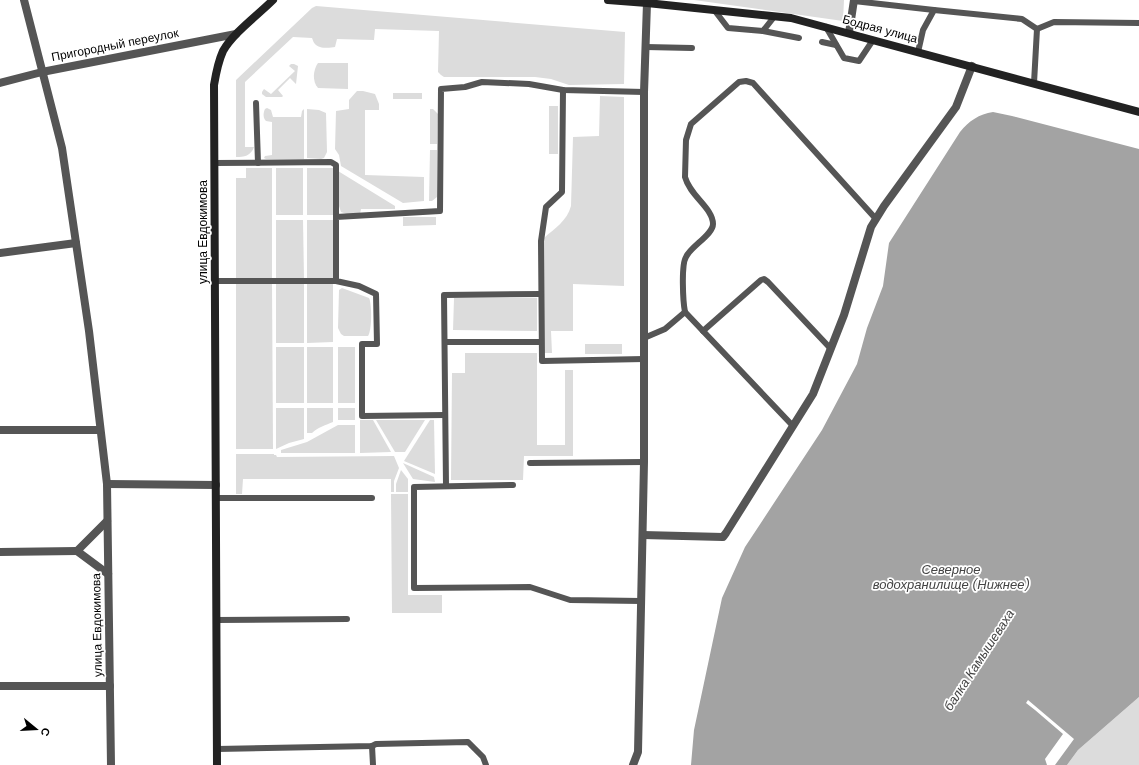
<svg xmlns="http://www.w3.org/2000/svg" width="1139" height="765" font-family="'DM Sans',sans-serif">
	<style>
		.green { fill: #dcdcdc }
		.water { fill: #a3a3a3 }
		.pier { fill: #fff }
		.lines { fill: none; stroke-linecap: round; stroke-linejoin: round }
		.service { stroke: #555; stroke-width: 6 }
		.minor { stroke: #555; stroke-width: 8 }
		.secondary { stroke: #222; stroke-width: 8 }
		.labels { text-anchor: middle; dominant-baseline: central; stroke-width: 3.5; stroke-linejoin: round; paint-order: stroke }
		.street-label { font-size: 12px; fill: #000; stroke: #fff }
		.water-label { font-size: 13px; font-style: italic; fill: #444; stroke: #fff }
	</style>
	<rect width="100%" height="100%" fill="#fff"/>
	<g class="green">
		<polygon points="694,0 844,0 843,21"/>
		<path d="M316,6L625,32L624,84L569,85L551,79L535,77H444L441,75L438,72L439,31L375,29L374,40L337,39L335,47C330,48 319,49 315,44C313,42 313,40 312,38L293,37L245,82V147H254C251,156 244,157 236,157V80L312,8Z"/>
		<path d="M318,63H348V89L318,88C312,81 313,70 318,63Z"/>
		<polygon points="291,64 294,64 298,66 296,84 290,78 278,90 283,96 282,97 266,97 262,94 262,92 264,89 271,94 295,71 289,66"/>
		<polygon points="357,91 363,91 375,94 379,104 379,110 365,110 365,175 424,177 424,201 403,203 341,166 339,155 335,149 336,111 349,109 349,100"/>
		<rect x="393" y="93" width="29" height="6"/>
		<path d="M600,96L624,97V286L573,284V331H551L552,353H544V238C555,228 567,221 571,206L573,137L599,136Z"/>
		<rect x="549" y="106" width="9" height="48"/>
		<path d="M267,108L271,110L273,117H301L302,111L304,109V159H266L264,158L265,156L272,155V122L266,121C263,118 263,113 265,109Z"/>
		<polygon points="307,109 319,110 326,113 327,152 324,158 321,159 307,158"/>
		<polygon points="430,109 433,109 438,114 437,144 430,144"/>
		<polygon points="430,150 437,150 437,197 432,201 429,201"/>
		<polygon points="246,168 272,168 272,279 236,279 236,178 246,178"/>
		<rect x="276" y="168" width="27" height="47"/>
		<rect x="307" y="168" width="26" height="47"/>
		<polygon points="338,171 395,206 395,209 361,209 360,214 347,214 341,212 339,206"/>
		<polygon points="403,217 436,217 436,225 403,226"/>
		<polygon points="276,220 303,220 304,279 276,279"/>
		<rect x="307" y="220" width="26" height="59"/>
		<polygon points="272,283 273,449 236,449 236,284"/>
		<rect x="276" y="284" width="28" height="59"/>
		<polygon points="307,284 333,284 333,342 307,343"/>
		<path d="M342,288L369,298C372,304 372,330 368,336H344L341,334L338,328L339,290Z"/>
		<polygon points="454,298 537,298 537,331 453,330"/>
		<rect x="585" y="344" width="37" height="10"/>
		<rect x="276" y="347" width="28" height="56"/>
		<rect x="307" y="347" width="26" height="56"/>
		<rect x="338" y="347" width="17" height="56"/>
		<polygon points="465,353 537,353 537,445 565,445 565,370 573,370 573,456 524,456 523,480 451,480 452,373 465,373"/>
		<polygon points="276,408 304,408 304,439 289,443 276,449"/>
		<path d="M307,408H333V422C326,425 318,427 312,433H307Z"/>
		<rect x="338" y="408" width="17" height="12"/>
		<polygon points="360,420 373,420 391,452 360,453"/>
		<polygon points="376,420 425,420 405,452 395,452"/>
		<polygon points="430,420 434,420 435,474 404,461"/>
		<polygon points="338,425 355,425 355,453 281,453 281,450 307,442"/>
		<polygon points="236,454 274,454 274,455 276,455 277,457 394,456 399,468 394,481 394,492 391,492 391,479 243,479 242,494 236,494"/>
		<polygon points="403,463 434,477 435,482 413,479"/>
		<polygon points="401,470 408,479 408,492 396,492 396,484"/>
		<polygon points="391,494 408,494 408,595 442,595 442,613 392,613"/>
		<polygon points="1139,697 1139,765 1067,765 1078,750"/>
	</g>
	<path class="water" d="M993,112L1012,116L1139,149V697L1078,750L1067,765H691L694,730L722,598L745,547L822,430L857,364L867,328L883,286L889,243L960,132C969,121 979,114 993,112Z"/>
	<polygon class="pier" points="1028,700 1074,739 1055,765 1047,765 1045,759 1063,734 1035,710 1026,703"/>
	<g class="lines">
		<g class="service">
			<polyline points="854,1 934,10"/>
			<polyline points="715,11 728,28 763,31 774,17"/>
			<polyline points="826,27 844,58 859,61 873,40"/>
			<polyline points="1037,29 1054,22 1139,23"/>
			<polyline points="763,31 799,38"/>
			<polyline points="822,42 836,45"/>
			<polyline points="646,47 692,48"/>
			<polyline points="918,52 923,30 934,10 1022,19 1037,29 1034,83"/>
			<polyline points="563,90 562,192 546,207 541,241 542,361 644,359"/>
			<polyline points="256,103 258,163"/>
			<polyline points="215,163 331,162 336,165 336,217"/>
			<polyline points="215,281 336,281"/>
			<polyline points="703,331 761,280 764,279 768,282 831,349"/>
			<polyline points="644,338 665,329 685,312"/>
			<polyline points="445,342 541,342"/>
			<polyline points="445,415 362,416 362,344 377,344 376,294 359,286 336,281 336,217 440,211 441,89 465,87 482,82 529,84 563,90 644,92"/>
			<path d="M793,426L685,312C683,302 681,265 686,257C691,246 713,235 713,224C713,208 690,196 685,177L686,140L691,124L739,82L746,81L753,83L876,219"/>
			<polyline points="530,463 644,462"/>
			<polyline points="513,485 414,487 414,588 530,587 570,600 641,601"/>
			<polyline points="446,486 444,295 541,294"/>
			<polyline points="216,498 372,498"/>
			<polyline points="216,620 347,619"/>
			<polyline points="372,746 373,765"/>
			<polyline points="217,749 372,746 376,744 468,742 483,757 486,765"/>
		</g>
		<g class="minor">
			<polyline points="24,0 62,148 89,331 107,484 111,765"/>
			<polyline points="849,33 854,0"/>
			<polyline points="0,83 42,72 236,34"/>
			<polyline points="0,253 76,243"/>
			<polyline points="0,430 100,430"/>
			<polyline points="107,484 216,485"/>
			<polyline points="107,521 77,551 108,574"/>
			<polyline points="643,535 723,537 726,533 813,394 844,315 871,227 884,206 956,107 972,66"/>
			<polyline points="0,552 77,551"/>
			<polyline points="0,686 110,686"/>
			<polyline points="633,765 638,752 644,462 644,92 647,3"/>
		</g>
		<g class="secondary">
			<polyline points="608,0 647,3 791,18 1139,112"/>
			<path d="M217,765L214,85C216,73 218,62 223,51C233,33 258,15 273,0"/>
		</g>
	</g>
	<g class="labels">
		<g class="street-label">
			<text transform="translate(880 29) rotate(15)">Бодрая улица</text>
			<text transform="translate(115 45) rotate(-11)">Пригородный переулок</text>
			<text transform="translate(203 232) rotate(-90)">улица Евдокимова</text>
			<text transform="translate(97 625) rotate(-91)">улица Евдокимова</text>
		</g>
		<g class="water-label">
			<text x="951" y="569">Северное<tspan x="951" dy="15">водохранилище (Нижнее)</tspan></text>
			<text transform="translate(979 660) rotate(-57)">балка Камышеваха</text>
		</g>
	</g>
	<g transform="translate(36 729) rotate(108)" stroke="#ffffff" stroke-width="3" paint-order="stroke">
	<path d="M0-3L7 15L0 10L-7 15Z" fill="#000000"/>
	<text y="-6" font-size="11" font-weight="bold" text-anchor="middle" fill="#000000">С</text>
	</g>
</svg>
